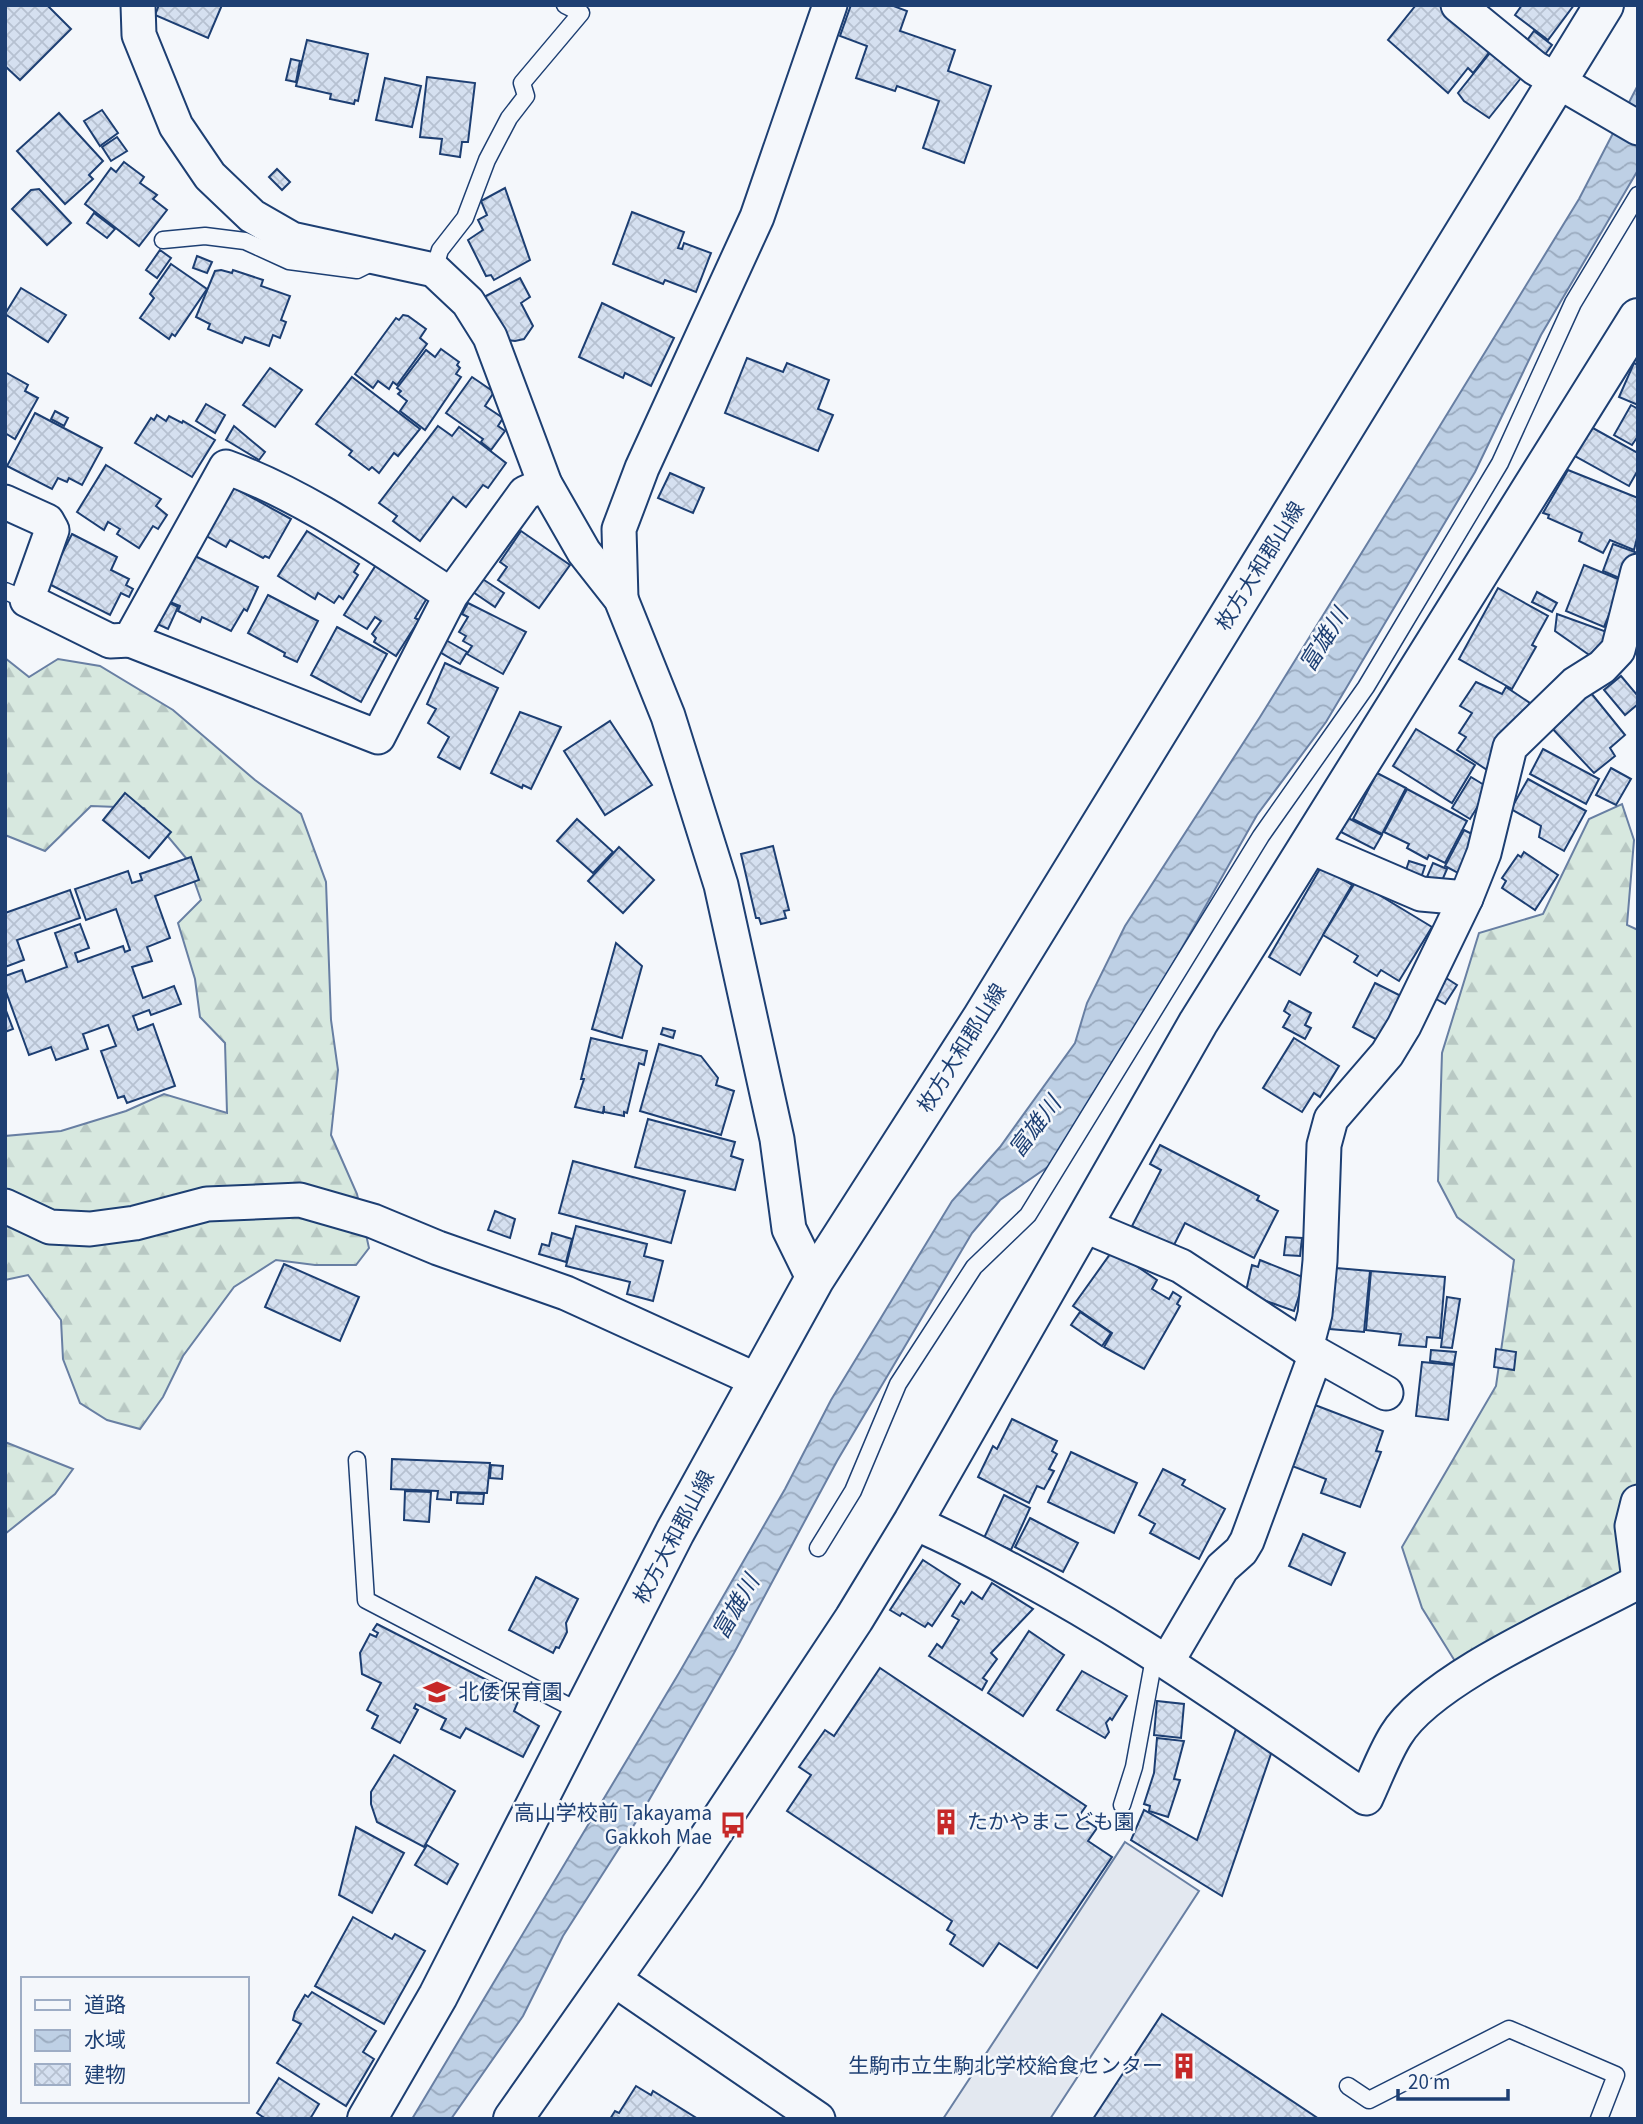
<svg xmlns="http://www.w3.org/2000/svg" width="1643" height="2124" font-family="'Source Sans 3','Noto Sans JP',sans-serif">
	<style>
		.forest { fill: url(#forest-firs); stroke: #687fa3; stroke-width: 2 }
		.parking { fill: #e3e8f0; stroke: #687fa3; stroke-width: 2 }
		.water { fill: url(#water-waves); stroke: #687fa3; stroke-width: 2 }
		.building { fill: url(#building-cross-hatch); stroke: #1d3f73; stroke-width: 2 }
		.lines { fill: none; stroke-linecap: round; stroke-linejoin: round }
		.service-casing { stroke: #1d3f73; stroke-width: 19 }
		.minor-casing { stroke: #1d3f73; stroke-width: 37 }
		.primary-casing { stroke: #1d3f73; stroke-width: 42 }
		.service { stroke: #f4f7fb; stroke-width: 16 }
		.minor { stroke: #f4f7fb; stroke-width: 33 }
		.primary { stroke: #f4f7fb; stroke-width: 38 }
		.labels { text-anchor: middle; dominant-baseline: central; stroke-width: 5; stroke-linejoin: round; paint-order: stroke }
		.street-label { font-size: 21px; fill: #1d3f73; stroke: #f4f7fb }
		.poi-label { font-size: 21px; fill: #1d3f73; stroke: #f4f7fb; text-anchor: start }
		.water-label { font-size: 23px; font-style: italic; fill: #1d3f73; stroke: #f4f7fb }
	</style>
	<defs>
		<pattern id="forest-firs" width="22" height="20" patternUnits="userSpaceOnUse" patternTransform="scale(1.75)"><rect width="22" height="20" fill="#d7e8df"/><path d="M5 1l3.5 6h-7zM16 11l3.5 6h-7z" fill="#b8c8c3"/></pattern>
		<pattern id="water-waves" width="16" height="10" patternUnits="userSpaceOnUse" patternTransform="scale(1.75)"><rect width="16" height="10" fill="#bed0e5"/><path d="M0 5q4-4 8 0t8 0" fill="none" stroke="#9aaabe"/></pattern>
		<pattern id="building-cross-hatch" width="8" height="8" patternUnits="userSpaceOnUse" patternTransform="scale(1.75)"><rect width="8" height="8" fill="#d5e0f0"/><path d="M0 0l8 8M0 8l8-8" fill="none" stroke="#b6c1d1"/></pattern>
	</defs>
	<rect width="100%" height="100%" fill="#f4f7fb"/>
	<g class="forest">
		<polygon points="5,658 29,677 58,659 100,666 173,710 255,780 301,814 326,882 331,1020 338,1070 331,1135 357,1194 369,1248 356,1265 315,1265 276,1260 234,1287 183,1356 163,1397 140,1429 107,1420 80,1403 63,1359 61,1320 28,1275 5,1280 5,1136 61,1131 126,1111 164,1094 227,1113 225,1043 200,1017 195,979 178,923 201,900 186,858 144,808 91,806 45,851 5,835"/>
		<polygon points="1622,804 1634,840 1627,925 1638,930 1638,1565 1458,1666 1422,1608 1402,1547 1496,1386 1514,1260 1457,1217 1438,1181 1442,1053 1479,933 1543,914 1589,819"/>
		<polygon points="5,1442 73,1469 55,1494 5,1534"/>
	</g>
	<polygon class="parking" points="1125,1842 1199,1891 1050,2119 943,2119"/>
	<polygon class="water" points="1638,85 1638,170 1541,335 1475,472 1326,722 1257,815 1144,1015 1049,1166 1000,1200 972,1233 837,1461 734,1653 641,1814 563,1936 523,2016 451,2119 412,2119 679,1673 785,1489 831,1400 952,1201 1000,1147 1075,1043 1087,1003 1125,926 1260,717 1411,473 1579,199"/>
	<g class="building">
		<polygon points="5,5 47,5 71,29 20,80 5,66"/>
		<polygon points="159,5 222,5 208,38 155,15"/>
		<polygon points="851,5 891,5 907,11 900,31 955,50 948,71 991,86 964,163 923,148 939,101 897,86 895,91 856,78 867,46 840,36"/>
		<polygon points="1416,5 1442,5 1491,50 1473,73 1468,68 1448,93 1388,40"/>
		<polygon points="1522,5 1574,5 1548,40 1515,15"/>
		<polygon points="1534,31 1552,45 1541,60 1522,47"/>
		<polygon points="307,40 368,54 358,101 355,100 354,104 330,99 331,94 296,86"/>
		<polygon points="1494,48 1525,73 1489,118 1464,101 1458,93"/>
		<polygon points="291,59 300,61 296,82 286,80"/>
		<polygon points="427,77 475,83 468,142 462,142 460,157 440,154 442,139 420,137"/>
		<polygon points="385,78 421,86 412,127 376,120"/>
		<polygon points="102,110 118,133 100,146 84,121"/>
		<polygon points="59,113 103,161 89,175 93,179 65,204 17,151"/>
		<polygon points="117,137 127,151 111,161 102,147"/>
		<polygon points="124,162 144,177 140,183 157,195 153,199 167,210 139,246 85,204 111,168 116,172"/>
		<polygon points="277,169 290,182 282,190 269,177"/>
		<polygon points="505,188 530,260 494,280 491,275 486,276 468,240 483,230 478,220 487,215 481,201"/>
		<polygon points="39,189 71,223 47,245 12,209 31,190"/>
		<polygon points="632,212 684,232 678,248 682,249 684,243 711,253 696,292 665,280 663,284 613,264"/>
		<polygon points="94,213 115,229 107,238 87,223"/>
		<polygon points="160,250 171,258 157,278 146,270"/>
		<polygon points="197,256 212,262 207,273 193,268"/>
		<polygon points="171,264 207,289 175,336 172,334 169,339 140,318 154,298 150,294"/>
		<polygon points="221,270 232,273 233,270 263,280 261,286 290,296 281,320 286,322 280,338 273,335 269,346 245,337 242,343 208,329 210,324 196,317 215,271"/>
		<polygon points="520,278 530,297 521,303 533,326 524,339 515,341 507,340 484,297"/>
		<polygon points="21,288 66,315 48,342 5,314"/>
		<polygon points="602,303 674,338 651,386 625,373 623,378 579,357"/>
		<polygon points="403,315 408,316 426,329 420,338 427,344 397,385 393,382 389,389 378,381 373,388 355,374 396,318 399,320"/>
		<polygon points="441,349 459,362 457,365 460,368 456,374 461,377 425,430 400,411 407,401 398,394 401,391 397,388 426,350 435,357"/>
		<polygon points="747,358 783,372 787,363 829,380 818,409 833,415 818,451 725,413"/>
		<polygon points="1634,363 1638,365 1638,405 1619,397"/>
		<polygon points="270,368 302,390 275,427 243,405"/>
		<polygon points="5,372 28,385 25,391 38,398 15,439 5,433"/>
		<polygon points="352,377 420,429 398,456 394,453 379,473 372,467 369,470 349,455 352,451 316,424"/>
		<polygon points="472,377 494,392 485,406 503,418 498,426 505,431 491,450 481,442 483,439 446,413"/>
		<polygon points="206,404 225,415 215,433 196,421"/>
		<polygon points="1631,405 1638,409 1638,436 1632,445 1614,435"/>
		<polygon points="55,411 68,418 64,426 51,419"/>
		<polygon points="35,413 102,448 82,485 69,478 67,482 58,478 52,489 7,466"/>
		<polygon points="157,415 166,421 169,416 182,423 183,421 215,440 192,477 135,443 151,418 154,420"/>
		<polygon points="234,426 265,452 259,460 226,440"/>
		<polygon points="438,426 452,436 459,427 506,463 488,488 483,485 466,507 453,497 420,541 393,521 397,516 379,503"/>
		<polygon points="1591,427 1638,453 1638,470 1629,486 1575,456"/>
		<polygon points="106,465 161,499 156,506 167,515 158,529 153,526 139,548 117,534 120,529 108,522 104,530 77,512"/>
		<polygon points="1568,470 1638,498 1638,534 1634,550 1610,540 1603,553 1579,541 1582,533 1548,518 1549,515 1543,513"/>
		<polygon points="670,473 704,488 693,513 658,498"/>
		<polygon points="229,485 291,519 269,558 265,556 263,558 230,540 226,547 203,534"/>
		<polygon points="307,531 359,564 354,572 358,575 343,599 339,596 334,603 318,593 315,599 278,576"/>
		<polygon points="521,531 570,565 539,608 498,580 507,567 500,562"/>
		<polygon points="72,534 117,557 111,570 129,579 126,585 133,589 129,597 121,593 110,615 47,583"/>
		<polygon points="1613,544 1635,552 1624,580 1603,571"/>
		<polygon points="193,555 258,587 247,611 244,609 231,631 202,617 200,622 178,611 180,606 170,602"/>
		<polygon points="376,565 427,598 415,618 419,620 396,656 374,642 376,638 372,634 381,621 375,617 367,629 344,615"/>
		<polygon points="1584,565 1623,581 1604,627 1566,611"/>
		<polygon points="481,578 504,593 495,607 473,592"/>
		<polygon points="1498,588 1548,616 1532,645 1536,647 1512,689 1459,659"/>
		<polygon points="1537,592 1557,603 1552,612 1532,602"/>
		<polygon points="268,595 318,621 297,662 284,656 285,653 248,633"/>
		<polygon points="164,600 178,607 168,629 153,622"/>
		<polygon points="468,603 526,632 503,674 467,654 472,646 463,641 466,636 459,632 468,617 462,614"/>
		<polygon points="1557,614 1607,632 1595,659 1555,631"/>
		<polygon points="337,627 387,654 361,702 311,675"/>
		<polygon points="444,639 467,652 460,664 438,651"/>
		<polygon points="445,663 498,688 460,769 438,757 449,737 428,723 436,709 427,704"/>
		<polygon points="1621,676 1638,696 1638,704 1625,715 1604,690"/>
		<polygon points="1476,682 1502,694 1506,687 1530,703 1495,755 1490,772 1457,750 1466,737 1459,733 1472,713 1460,706"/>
		<polygon points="1591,693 1625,735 1610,748 1615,756 1594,773 1550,726"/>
		<polygon points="520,712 561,727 531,789 523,785 522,788 491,773"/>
		<polygon points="610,721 652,785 605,815 564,751"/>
		<polygon points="1416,729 1475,765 1452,803 1393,766"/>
		<polygon points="1543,749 1599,779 1586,804 1530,774"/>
		<polygon points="1611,768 1631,779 1616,805 1596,795"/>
		<polygon points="1377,773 1406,788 1382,834 1353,819"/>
		<polygon points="1471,777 1489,788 1470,819 1452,808"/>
		<polygon points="1528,779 1586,811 1564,851 1539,837 1541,826 1511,809"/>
		<polygon points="1407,789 1467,821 1445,863 1429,855 1427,859 1407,848 1409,844 1384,832"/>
		<polygon points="125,793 171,832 149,858 103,820"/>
		<polygon points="1348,818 1382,835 1374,849 1341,832"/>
		<polygon points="577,819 613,852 593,873 557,841"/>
		<polygon points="1464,830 1478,837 1458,873 1445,866"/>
		<polygon points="773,846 789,910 784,911 786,918 761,924 759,918 756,918 741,854"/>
		<polygon points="619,847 654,880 623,913 588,881"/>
		<polygon points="1524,852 1558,875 1535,910 1502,888 1506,881 1502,878 1518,855 1521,857"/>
		<polygon points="191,857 199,880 155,896 170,938 147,947 152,961 132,967 143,998 174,986 181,1004 151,1015 149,1010 133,1016 138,1030 153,1024 175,1086 127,1103 124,1096 118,1098 101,1051 116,1046 108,1025 83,1034 88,1049 56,1060 51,1047 29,1055 5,989 5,976 22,970 26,982 67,967 55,933 80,924 89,948 75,953 78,962 123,946 125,952 130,950 116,909 86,920 75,889 128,871 132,883 142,880 140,874"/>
		<polygon points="1409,861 1425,866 1421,878 1405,873"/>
		<polygon points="1433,863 1447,869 1441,883 1427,877"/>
		<polygon points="1321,867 1352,885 1300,975 1269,957"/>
		<polygon points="1356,881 1432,927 1399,981 1381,970 1377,976 1354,962 1358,956 1323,935"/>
		<polygon points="70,890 80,918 17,940 24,960 5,967 5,913"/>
		<polygon points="616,943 642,966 622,1038 592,1029"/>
		<polygon points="1443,976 1457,985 1445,1004 1431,996"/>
		<polygon points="1375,983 1401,996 1379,1041 1353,1027"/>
		<polygon points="1289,1001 1311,1013 1305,1025 1311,1028 1305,1039 1283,1027 1290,1015 1284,1011"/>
		<polygon points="5,1008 13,1029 5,1032"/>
		<polygon points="663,1028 675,1031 673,1038 661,1034"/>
		<polygon points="591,1038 647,1051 644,1065 639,1063 627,1113 624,1112 624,1116 604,1112 604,1106 603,1113 575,1107 584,1079 581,1079"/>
		<polygon points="1294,1038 1339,1066 1320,1097 1314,1093 1302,1112 1263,1088"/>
		<polygon points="659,1044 701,1056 718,1078 716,1085 734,1091 721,1135 640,1111"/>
		<polygon points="648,1119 735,1142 731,1156 743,1160 735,1190 635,1167"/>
		<polygon points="1160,1145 1259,1196 1257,1200 1278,1211 1254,1258 1185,1223 1173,1247 1132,1226 1161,1170 1150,1164"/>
		<polygon points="573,1161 685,1191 671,1243 559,1213"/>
		<polygon points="495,1211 515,1219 510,1238 488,1230"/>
		<polygon points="576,1226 647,1244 644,1256 663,1261 653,1301 627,1294 630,1282 566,1266"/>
		<polygon points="552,1233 572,1239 566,1262 539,1254 542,1244 549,1246"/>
		<polygon points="1286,1237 1302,1238 1300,1256 1284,1255"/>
		<polygon points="1113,1250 1157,1280 1152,1289 1169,1299 1173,1292 1181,1297 1177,1304 1180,1306 1144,1369 1104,1347 1112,1333 1073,1306"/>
		<polygon points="1260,1260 1305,1278 1294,1311 1252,1296 1246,1291 1252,1265 1258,1267"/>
		<polygon points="284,1264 359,1297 340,1341 265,1307"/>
		<polygon points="1336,1268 1370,1271 1364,1332 1330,1329"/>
		<polygon points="1371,1271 1445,1277 1440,1338 1427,1337 1426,1347 1399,1345 1401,1334 1366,1330"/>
		<polygon points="1447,1297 1460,1299 1452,1348 1441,1347"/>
		<polygon points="1080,1312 1111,1333 1102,1346 1071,1325"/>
		<polygon points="1496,1349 1516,1352 1514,1370 1494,1367"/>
		<polygon points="1431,1350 1456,1352 1454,1364 1430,1361"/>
		<polygon points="1422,1362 1454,1365 1448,1420 1416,1416"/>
		<polygon points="1315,1405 1383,1431 1376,1451 1381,1452 1360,1507 1321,1493 1326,1479 1292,1466"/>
		<polygon points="1012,1419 1057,1441 1052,1451 1057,1454 1049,1469 1054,1471 1044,1489 1037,1486 1029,1503 978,1477 993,1446 997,1449"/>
		<polygon points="1071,1452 1137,1483 1114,1533 1048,1502"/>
		<polygon points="392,1459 490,1463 487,1493 451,1492 451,1500 437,1499 438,1491 391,1489"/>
		<polygon points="491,1465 503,1466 502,1479 490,1478"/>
		<polygon points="1163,1469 1185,1480 1182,1485 1225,1509 1199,1559 1150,1533 1155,1524 1139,1515"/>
		<polygon points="405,1491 431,1492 429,1522 404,1520"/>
		<polygon points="458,1493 484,1494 483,1504 457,1503"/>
		<polygon points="1004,1495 1030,1508 1011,1550 984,1538"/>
		<polygon points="1030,1518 1078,1543 1063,1572 1015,1547"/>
		<polygon points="1303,1534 1345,1553 1331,1585 1289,1566"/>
		<polygon points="923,1560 960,1584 932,1626 928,1623 925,1627 902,1613 900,1616 890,1610"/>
		<polygon points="536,1577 578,1599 566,1623 567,1632 559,1648 556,1647 553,1653 509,1630"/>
		<polygon points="992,1583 1033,1609 991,1653 997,1659 983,1678 987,1681 982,1690 929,1656 937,1644 942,1648 959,1620 952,1616 961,1601 964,1604 972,1592 982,1599"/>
		<polygon points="377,1624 520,1697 514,1711 539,1726 523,1757 466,1728 460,1738 441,1729 446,1719 416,1704 414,1708 418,1710 400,1743 372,1728 378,1716 367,1710 381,1683 362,1674 360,1653 370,1634 376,1637 378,1633 373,1630"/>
		<polygon points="1029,1631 1064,1655 1023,1716 988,1693"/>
		<polygon points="880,1668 1086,1806 1079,1816 1097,1828 1088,1841 1112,1857 1037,1968 999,1943 983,1966 950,1944 955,1935 947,1930 952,1921 787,1811 811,1775 799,1767 825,1730 834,1736"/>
		<polygon points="1082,1671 1127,1696 1112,1720 1110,1718 1106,1723 1109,1732 1105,1738 1057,1710"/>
		<polygon points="1157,1701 1184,1704 1181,1738 1154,1735"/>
		<polygon points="1236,1729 1272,1751 1222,1896 1131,1840 1144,1810 1197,1840"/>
		<polygon points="1157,1738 1184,1741 1174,1779 1180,1780 1168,1817 1149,1811 1150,1806 1144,1804 1154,1773"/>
		<polygon points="394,1755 455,1791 424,1847 377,1822 371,1804 371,1792"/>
		<polygon points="356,1827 404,1853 372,1913 339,1895"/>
		<polygon points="427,1845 458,1864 447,1884 415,1865"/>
		<polygon points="353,1917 392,1939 395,1934 425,1951 384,2024 315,1986"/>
		<polygon points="312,1992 376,2031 363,2052 374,2059 346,2106 277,2063 301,2024 293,2020 295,2012 305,1995 308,1997"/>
		<polygon points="1162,2014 1319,2119 1093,2119"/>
		<polygon points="279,2078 319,2104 310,2119 266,2119 257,2113"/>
		<polygon points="636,2086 651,2095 653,2091 698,2119 610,2119 615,2111 619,2113"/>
	</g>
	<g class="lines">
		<g class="service-casing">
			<g id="service">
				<polyline points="163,240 205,236 245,241 289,261 357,270 373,262"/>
				<polyline points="434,270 440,250 465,218 487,160 509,118 526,96 522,83 581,13 565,5"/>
				<polyline points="5,591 27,600"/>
				<polyline points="357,1460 366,1600 582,1713"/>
				<polyline points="818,1548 853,1491 898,1384 974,1267 1028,1215 1261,836 1366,687 1500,463 1573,303 1638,195"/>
				<polyline points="1122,1805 1134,1767 1155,1653"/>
				<polyline points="1348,2086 1369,2100 1509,2029 1616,2075 1599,2119"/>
			</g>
		</g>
		<g class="minor-casing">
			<g id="minor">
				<polyline points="138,5 139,35 176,126 210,176 252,216 292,239 434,270 468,302 490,337 545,484 584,552 621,599 668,716 721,885 777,1139 789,1229 814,1280"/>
				<polyline points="1458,5 1535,68 1638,128"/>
				<polyline points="5,502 47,521 52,530 27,600 110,641 130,640"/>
				<path d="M451,595C378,548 308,497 226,467L130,640L378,737L451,595L525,493L545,484"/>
				<polyline points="621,599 619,529 642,468 757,217 830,5"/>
				<polyline points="1309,846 1421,894 1466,898"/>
				<polyline points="5,1206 50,1227 90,1229 135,1223 207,1204 300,1200 373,1221 438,1248 566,1293 759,1381"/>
				<polyline points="1083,1225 1181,1266 1306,1348 1386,1393"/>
				<polyline points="1306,1348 1315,1314 1320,1261 1324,1145 1331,1119 1387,1054 1404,1026 1466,898 1484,853 1510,747 1575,684 1602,667 1618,650 1638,571"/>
				<polyline points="1638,1502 1632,1526 1638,1572"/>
				<path d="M913,1522C1075,1594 1221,1697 1366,1798C1376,1777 1384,1754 1396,1735C1431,1677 1576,1616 1638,1582"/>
				<polyline points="1168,1660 1222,1568 1241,1551 1247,1541 1316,1354"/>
				<polyline points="612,1978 818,2119"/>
			</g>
		</g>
		<g class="primary-casing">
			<g id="primary">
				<polyline points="367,2119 438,1996 675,1532 814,1280 982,1018 1604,5"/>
				<polyline points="513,2119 685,1874 854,1619 913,1522 1198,1023 1638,318"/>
			</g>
		</g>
		<use href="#service" class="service"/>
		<use href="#minor" class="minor"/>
		<use href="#primary" class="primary"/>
	</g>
	<defs>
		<g id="school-bare" transform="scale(2.1)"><path d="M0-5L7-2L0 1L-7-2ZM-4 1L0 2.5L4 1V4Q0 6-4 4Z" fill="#c62828" stroke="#f4f7fb" stroke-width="2.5" paint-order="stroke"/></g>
		<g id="building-bare" transform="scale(2.1)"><path d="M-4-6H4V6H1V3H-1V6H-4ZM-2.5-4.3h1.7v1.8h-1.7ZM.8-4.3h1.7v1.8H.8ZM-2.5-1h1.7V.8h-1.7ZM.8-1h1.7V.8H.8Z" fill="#c62828" stroke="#f4f7fb" stroke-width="2.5" paint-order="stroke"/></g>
		<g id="bus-bare" transform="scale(2.1)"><path d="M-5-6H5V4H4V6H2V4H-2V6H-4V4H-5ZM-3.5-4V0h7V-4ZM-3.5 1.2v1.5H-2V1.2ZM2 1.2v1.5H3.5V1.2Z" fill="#c62828" stroke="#f4f7fb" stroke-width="2.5" paint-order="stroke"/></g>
	</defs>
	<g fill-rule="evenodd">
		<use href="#school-bare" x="437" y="1692"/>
		<use href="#building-bare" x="946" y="1822"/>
		<use href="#bus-bare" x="733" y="1825"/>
		<use href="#building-bare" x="1184" y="2066"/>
	</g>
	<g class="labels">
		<g class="street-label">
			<text transform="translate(1260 566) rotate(-58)">枚方大和郡山線</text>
			<text transform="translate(962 1048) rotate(-58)">枚方大和郡山線</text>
			<text transform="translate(674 1537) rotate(-62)">枚方大和郡山線</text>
		</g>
		<g class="poi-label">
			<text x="458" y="1692">北倭保育園</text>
			<text x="712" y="1813" text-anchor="end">高山学校前 Takayama<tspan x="712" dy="24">Gakkoh Mae</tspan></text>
			<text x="967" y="1822">たかやまこども園</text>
			<text x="1163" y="2066" text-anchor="end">生駒市立生駒北学校給食センター</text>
		</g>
		<g class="water-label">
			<text transform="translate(1324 640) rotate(-58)">富雄川</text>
			<text transform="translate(1035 1127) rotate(-53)">富雄川</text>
			<text transform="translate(736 1607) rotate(-60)">富雄川</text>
		</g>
	</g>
	<rect width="1643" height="2124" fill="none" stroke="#1d3f73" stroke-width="14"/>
	<rect x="21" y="1977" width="228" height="126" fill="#f4f7fb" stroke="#9eadc5" stroke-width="2"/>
	<rect x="35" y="2000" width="35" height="10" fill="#f4f7fb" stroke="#9eadc5" stroke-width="2"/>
	<text x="84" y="2012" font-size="21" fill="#1d3f73">道路</text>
	<rect x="35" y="2030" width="35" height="21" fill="url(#water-waves)" stroke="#9eadc5" stroke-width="2"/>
	<text x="84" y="2047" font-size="21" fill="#1d3f73">水域</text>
	<rect x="35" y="2064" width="35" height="21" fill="url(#building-cross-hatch)" stroke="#9eadc5" stroke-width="2"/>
	<text x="84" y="2082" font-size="21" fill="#1d3f73">建物</text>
	<path d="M1398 2089v10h110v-10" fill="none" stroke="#1d3f73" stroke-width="3.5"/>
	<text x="1408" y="2089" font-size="21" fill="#1d3f73" stroke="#f4f7fb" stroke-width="5" paint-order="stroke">20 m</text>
</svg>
